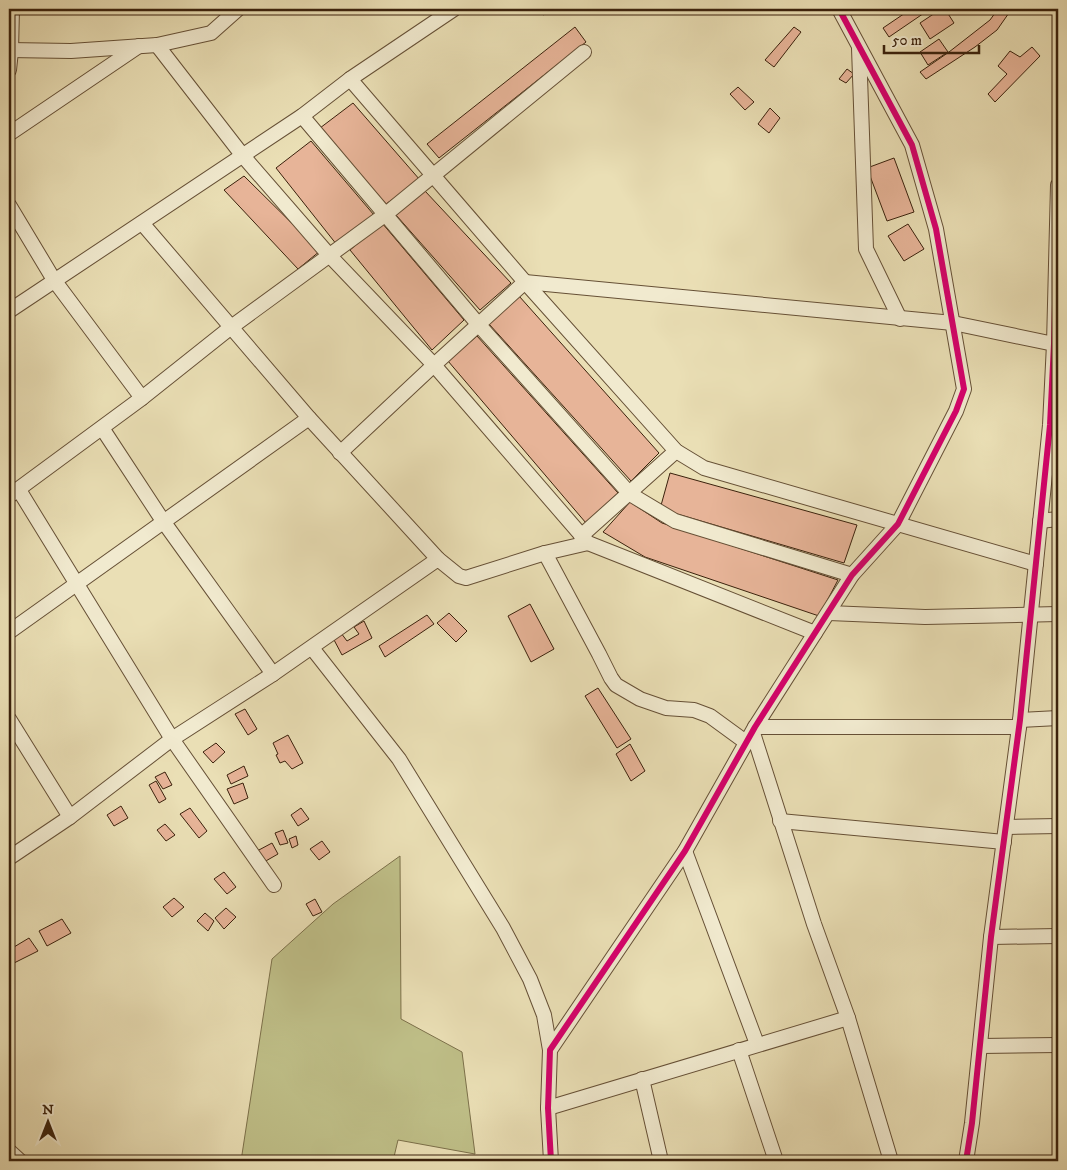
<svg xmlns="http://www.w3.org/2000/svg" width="1067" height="1170" font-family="'IM FELL DW Pica',serif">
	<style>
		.green { fill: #bfbf88; stroke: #7c704a }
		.building { fill: #e7b498; stroke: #3a210c }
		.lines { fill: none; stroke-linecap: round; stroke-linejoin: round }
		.minor-casing { stroke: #665036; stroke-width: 16 }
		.minor { stroke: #f1eacf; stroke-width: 14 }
		.cycleway-casing { stroke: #f1eacf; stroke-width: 9 }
		.cycleway { stroke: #d6006c; stroke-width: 6 }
	</style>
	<rect width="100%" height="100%" fill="#eadfb5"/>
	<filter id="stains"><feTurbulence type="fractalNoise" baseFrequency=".004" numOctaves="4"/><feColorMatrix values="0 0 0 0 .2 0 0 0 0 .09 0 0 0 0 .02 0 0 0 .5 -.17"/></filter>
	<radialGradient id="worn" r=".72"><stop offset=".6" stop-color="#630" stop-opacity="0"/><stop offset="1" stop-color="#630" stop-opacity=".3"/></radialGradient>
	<polygon class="green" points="400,856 401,1019 462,1052 475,1154 398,1140 393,1161 241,1161 272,959 333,904"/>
	<g class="building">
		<polygon points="538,9 553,9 543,15"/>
		<polygon points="911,9 930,9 889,37 883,28"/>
		<polygon points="941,9 945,9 954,23 930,39 920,23"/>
		<polygon points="998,9 1011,10 997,30 975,47 926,79 920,72 949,52 990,20"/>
		<polygon points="575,27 586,42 439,158 427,144"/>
		<polygon points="794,27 801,32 774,67 765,60"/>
		<polygon points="939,39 948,52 928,65 920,52"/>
		<polygon points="1032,47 1040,56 995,102 988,94 1007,74 998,66 1010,51 1020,57"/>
		<polygon points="847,69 854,74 846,83 839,79"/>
		<polygon points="738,87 754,102 745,110 730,94"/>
		<polygon points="353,103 420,180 386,204 320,128"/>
		<polygon points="770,108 780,118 769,133 758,124"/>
		<polygon points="311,141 374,215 337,245 276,168"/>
		<polygon points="894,158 914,212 887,221 867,168"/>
		<polygon points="244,176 320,251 298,269 224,190"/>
		<polygon points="425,191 511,283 480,310 396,215"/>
		<polygon points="382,223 464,320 432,350 350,250"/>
		<polygon points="908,224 924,249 904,261 888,236"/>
		<polygon points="519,296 659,453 631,481 489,324"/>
		<polygon points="477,336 618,493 586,523 448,361"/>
		<polygon points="670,473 857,525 844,563 660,509"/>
		<polygon points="630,502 662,523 838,580 819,616 645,557 603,532"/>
		<polygon points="530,604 554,649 531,662 508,616"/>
		<polygon points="449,613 467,631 456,642 437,623"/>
		<polygon points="427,615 434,624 385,657 379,646"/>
		<polygon points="364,621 372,638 342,655 333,638 341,633 347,641 359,634 354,627"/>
		<polygon points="598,688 631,739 617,748 585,696"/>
		<polygon points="245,709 257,729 248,735 235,714"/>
		<polygon points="288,735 303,763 292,769 285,761 280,763 276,755 278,754 273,743"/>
		<polygon points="216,743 225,752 213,763 203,752"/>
		<polygon points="630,744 645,771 631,781 616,754"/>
		<polygon points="244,766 248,776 231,784 227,775"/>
		<polygon points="165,772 172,785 163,789 155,777"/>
		<polygon points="156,781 166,799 159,803 149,785"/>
		<polygon points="243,783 248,798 234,804 227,789"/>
		<polygon points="121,806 128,818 114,826 107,815"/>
		<polygon points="190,808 207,831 199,838 180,814"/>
		<polygon points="301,808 309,819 298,826 291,815"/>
		<polygon points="10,813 14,818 9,822 9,814"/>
		<polygon points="165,824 175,835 166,841 157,830"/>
		<polygon points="283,830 288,843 280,845 275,833"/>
		<polygon points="296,836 298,845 292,848 289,839"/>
		<polygon points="322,841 330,852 319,860 310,849"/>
		<polygon points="272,843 278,854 264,862 257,851"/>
		<polygon points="224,872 236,887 227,894 214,879"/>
		<polygon points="174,898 184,907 172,917 163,907"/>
		<polygon points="315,899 322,912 313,916 306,904"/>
		<polygon points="226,908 236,917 224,929 215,918"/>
		<polygon points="205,913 214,921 208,931 197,921"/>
		<polygon points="62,919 71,933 47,946 39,931"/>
		<polygon points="29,938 38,951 10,965 9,950"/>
		<polygon points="9,986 15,992 9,997"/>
	</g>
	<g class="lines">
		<g class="minor-casing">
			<g id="minor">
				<polyline points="157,45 243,156 329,255 434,365 588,543 815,633"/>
				<polyline points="859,48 866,249 900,319"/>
				<polyline points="9,50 71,51 157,45 211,33 238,9"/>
				<polyline points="9,70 11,51 12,9"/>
				<polyline points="350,79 525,282 676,451 704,468 1036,564"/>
				<polyline points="302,116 478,324 630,494 675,521 852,575"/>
				<polyline points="9,134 139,46"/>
				<polyline points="9,205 54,280 142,398"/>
				<polyline points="142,223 309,418 438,559"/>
				<polyline points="9,311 302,116 350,79 454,9"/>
				<polyline points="102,428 163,521 273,674"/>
				<polyline points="340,453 434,365 525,282 953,323 1054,344"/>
				<polyline points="19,490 172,739 274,885"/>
				<polyline points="9,496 142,398 230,328 386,214 584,52"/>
				<polyline points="1040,521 1058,519"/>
				<polyline points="581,536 676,451"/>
				<polyline points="545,553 599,654 611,678 616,685 640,699 666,708 694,710 710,716 747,743"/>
				<polyline points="829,613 925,617 1058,614"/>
				<polyline points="9,632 309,418"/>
				<polyline points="312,648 399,759 503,928 530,979 544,1015 550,1050"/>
				<polyline points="9,719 70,817"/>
				<polyline points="1020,720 1058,718"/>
				<polyline points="755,727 1019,727"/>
				<polyline points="753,733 814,924 848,1018 891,1161"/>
				<polyline points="780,821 1004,842"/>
				<polyline points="1007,827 1058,826"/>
				<polyline points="685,851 757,1044"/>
				<polyline points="9,858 70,817 172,739 273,674 438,559 459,576 466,578 545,553 588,543"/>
				<polyline points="991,937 1058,936"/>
				<polyline points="981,1046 1058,1045"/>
				<polyline points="739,1050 776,1161"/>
				<polyline points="642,1079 661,1161"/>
				<polyline points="548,1108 848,1018"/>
				<polyline points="9,1151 20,1161"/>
				<polyline points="551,1161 548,1108 550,1050 685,851 755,727 852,575 898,524 956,411 964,389 936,229 912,145 839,9"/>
				<polyline points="966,1161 972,1123 991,937 1020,720 1050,425 1054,344 1058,185"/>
			</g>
		</g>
		<use href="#minor" class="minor"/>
		<g class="cycleway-casing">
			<g id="cycleway">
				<polyline points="551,1161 548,1108 550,1050 685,851 755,727 852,575 898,524 956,411 964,389 936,229 912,145 839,9"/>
				<polyline points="966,1161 972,1123 991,937 1020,720 1050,425 1054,344 1058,185"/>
			</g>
		</g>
		<use href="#cycleway" class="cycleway"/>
	</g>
	<rect width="1067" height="1170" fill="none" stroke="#eadfb5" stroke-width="30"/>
	<rect x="10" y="10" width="1047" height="1150" fill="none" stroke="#3a210c" stroke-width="2.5"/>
	<rect x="15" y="15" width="1037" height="1140" fill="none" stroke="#3a210c"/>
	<g transform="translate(48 1122)" stroke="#f1eacf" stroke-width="4" paint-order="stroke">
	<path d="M0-4L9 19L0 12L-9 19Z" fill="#3a210c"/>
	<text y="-8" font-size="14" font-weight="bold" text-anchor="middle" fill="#3a210c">N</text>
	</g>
	<path d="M884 45v8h95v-8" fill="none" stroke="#3a210c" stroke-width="2.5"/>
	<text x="892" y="45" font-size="15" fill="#3a210c" stroke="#f1eacf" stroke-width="4" paint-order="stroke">50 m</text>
	<rect width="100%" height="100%" filter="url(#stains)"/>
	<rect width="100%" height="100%" fill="url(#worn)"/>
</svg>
